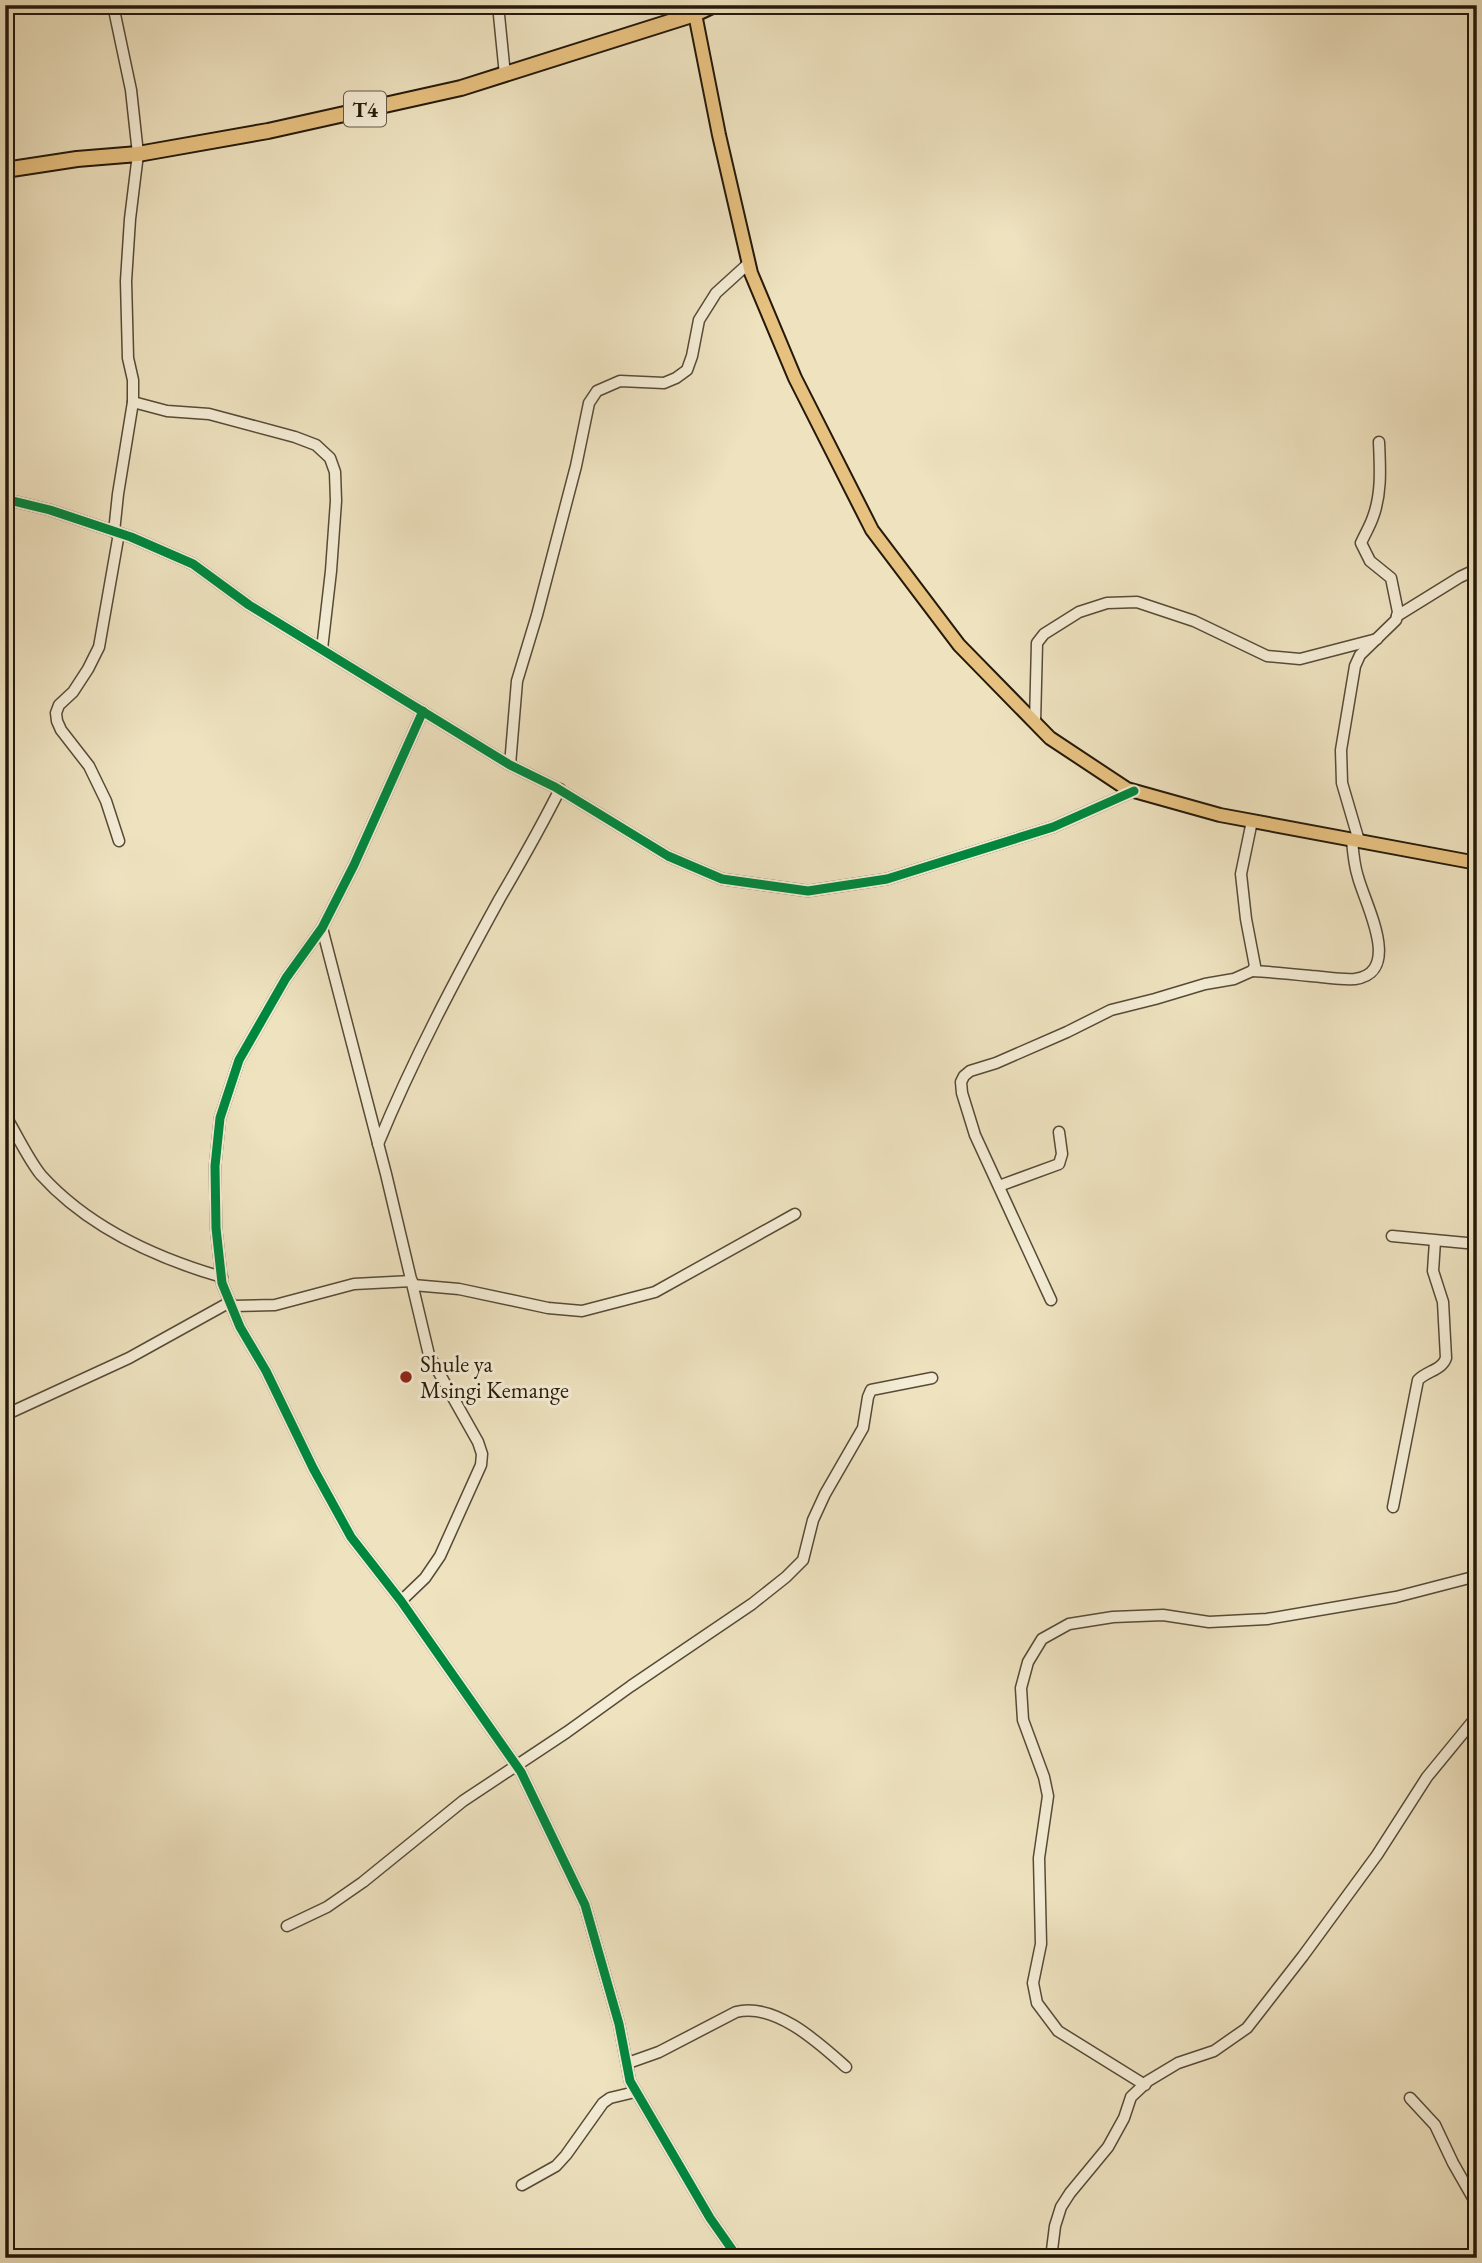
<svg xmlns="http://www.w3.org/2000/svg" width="1482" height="2263" font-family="'EB Garamond',serif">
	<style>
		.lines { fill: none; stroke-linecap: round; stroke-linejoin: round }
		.minor-casing { stroke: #564b37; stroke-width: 13 }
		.major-casing { stroke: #24190a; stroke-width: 16 }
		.highway-casing { stroke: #24190a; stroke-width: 18 }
		.minor { stroke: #f4ecd5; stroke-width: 10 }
		.major { stroke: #e7c180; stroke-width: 12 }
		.highway { stroke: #e7c180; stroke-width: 14 }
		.cycleway-casing { stroke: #f4ecd5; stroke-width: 13 }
		.cycleway { stroke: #00873e; stroke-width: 9 }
		.poi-dot { fill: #8f2418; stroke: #f4ecd5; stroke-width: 2.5 }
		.labels { text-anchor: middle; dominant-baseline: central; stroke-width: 6; stroke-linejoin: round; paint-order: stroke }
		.shield { fill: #f4ecd5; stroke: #625847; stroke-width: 2 }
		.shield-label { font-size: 21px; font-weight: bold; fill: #24190a }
		.poi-label { font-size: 23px; fill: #24190a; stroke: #f4ecd5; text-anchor: start }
	</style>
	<rect width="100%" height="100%" fill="#eee2bf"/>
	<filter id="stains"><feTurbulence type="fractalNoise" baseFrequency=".00286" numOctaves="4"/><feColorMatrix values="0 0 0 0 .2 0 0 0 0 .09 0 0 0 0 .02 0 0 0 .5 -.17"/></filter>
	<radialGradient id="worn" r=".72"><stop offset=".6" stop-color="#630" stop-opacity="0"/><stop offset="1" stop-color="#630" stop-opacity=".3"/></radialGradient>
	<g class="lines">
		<g class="minor-casing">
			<g id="minor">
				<polyline points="113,5 131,90 138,154 130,219 126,281 128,358 133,380 133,402 118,494 114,532"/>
				<polyline points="498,5 505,75"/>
				<polyline points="133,402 167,411 209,414 295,437 316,445 330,458 335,472 336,501 331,571 322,649"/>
				<polyline points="5,499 50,510 131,537 193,564 249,605 510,765 555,787 668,856 722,879 808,891 887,879 1053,827 1134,791"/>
				<polyline points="119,533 99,647 88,669 73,692 59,705 56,713 57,721 61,730 89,766 106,801 119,841"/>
				<polyline points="1397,616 1460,577 1477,569"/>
				<polyline points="423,711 354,865 322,928 286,978 239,1060 220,1118 215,1166 216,1228 222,1283 240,1327 266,1371 313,1468 351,1537 401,1601 521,1772 585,1905 619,2024 630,2081 710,2218 738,2258"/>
				<polyline points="1035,723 1037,643 1044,634 1079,612 1107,603 1137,602 1194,621 1267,656 1300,659 1377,639"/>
				<polyline points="510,765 517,681 537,615 576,466 589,403 597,391 620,381 664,383 676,378 687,370 692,356 699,320 716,293 749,263"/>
				<path d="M1359,841L1342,783L1341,750L1355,666L1360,655L1396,620L1398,612L1391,578L1370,561L1361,543C1365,534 1370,526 1373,517C1382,493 1380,467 1379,442"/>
				<polyline points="322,928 386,1174 429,1355 478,1442 482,1454 481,1465 440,1556 425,1578 401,1601"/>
				<path d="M1252,971C1272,972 1292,974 1311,976C1326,977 1340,980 1355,979C1403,972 1365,904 1358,877C1354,865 1353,852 1352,840"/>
				<path d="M5,1115C16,1133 28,1159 41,1175C87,1226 156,1258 222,1277"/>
				<path d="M378,1144C413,1059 456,978 500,898C521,862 541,827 560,789"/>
				<polyline points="999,1186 1059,1164 1062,1154 1059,1132"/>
				<polyline points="1392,1236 1477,1244"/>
				<polyline points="413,1285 459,1289 548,1308 582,1311 655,1292 795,1214"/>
				<polyline points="1051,1300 975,1135 962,1093 961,1082 964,1076 970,1071 996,1063 1067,1032 1111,1010 1155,999 1205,984 1234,979 1252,971 1255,966 1246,919 1241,874 1252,821"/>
				<polyline points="232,1306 275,1305 354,1284 412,1281"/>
				<polyline points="5,1415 129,1358 230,1302"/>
				<path d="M1393,1507L1418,1380C1427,1371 1442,1370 1446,1358L1443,1302L1433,1271L1435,1241"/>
				<polyline points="287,1926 327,1907 363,1882 463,1801 567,1732 631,1686 752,1604 786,1577 803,1560 813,1520 825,1494 863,1428 868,1397 871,1390 932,1378"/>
				<path d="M628,2063L659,2052L736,2012C775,2002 819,2043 846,2067"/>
				<polyline points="1145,2085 1058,2031 1037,2003 1033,1983 1041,1944 1039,1858 1048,1796 1044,1777 1023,1720 1021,1688 1028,1662 1042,1639 1069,1624 1113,1617 1163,1615 1209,1622 1267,1619 1396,1597 1477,1576"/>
				<polyline points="1410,2098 1435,2125 1453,2163 1477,2205"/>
				<polyline points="522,2185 556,2166 566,2155 603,2103 610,2098 635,2092"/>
				<polyline points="1051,2258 1055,2226 1061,2207 1070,2193 1108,2147 1124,2118 1131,2097 1148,2081 1178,2063 1214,2051 1247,2028 1303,1956 1377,1855 1427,1777 1477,1716"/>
			</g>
		</g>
		<g class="major-casing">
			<polyline id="major" points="695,14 719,135 751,273 795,378 872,530 959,645 1050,738 1127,789 1220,815 1477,863"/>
		</g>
		<g class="highway-casing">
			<polyline id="highway" points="5,170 77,159 138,154 268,131 461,88 695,14 714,5"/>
		</g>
		<use href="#minor" class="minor"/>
		<use href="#major" class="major"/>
		<use href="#highway" class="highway"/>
		<g class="cycleway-casing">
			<g id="cycleway">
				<polyline points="5,499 50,510 131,537 193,564 249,605 510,765 555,787 668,856 722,879 808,891 887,879 1053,827 1134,791"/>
				<polyline points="423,711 354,865 322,928 286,978 239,1060 220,1118 215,1166 216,1228 222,1283 240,1327 266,1371 313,1468 351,1537 401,1601 521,1772 585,1905 619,2024 630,2081 710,2218 738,2258"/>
			</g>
		</g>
		<use href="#cycleway" class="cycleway"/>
	</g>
	<circle class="poi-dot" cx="406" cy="1377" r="7"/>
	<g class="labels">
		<rect class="shield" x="344" y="91.5" width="42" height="35" rx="5"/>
		<g class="shield-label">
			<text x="365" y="109">T4</text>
		</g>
		<g class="poi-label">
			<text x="420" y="1364">Shule ya<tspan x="420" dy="26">Msingi Kemange</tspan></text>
		</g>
	</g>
	<rect width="1482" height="2263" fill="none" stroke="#eee2bf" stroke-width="28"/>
	<rect x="7" y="7" width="1468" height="2249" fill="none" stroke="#24190a" stroke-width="3.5"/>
	<rect x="14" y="14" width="1454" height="2235" fill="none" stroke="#24190a" stroke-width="2"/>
	<rect width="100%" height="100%" filter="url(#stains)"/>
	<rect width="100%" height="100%" fill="url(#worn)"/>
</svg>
